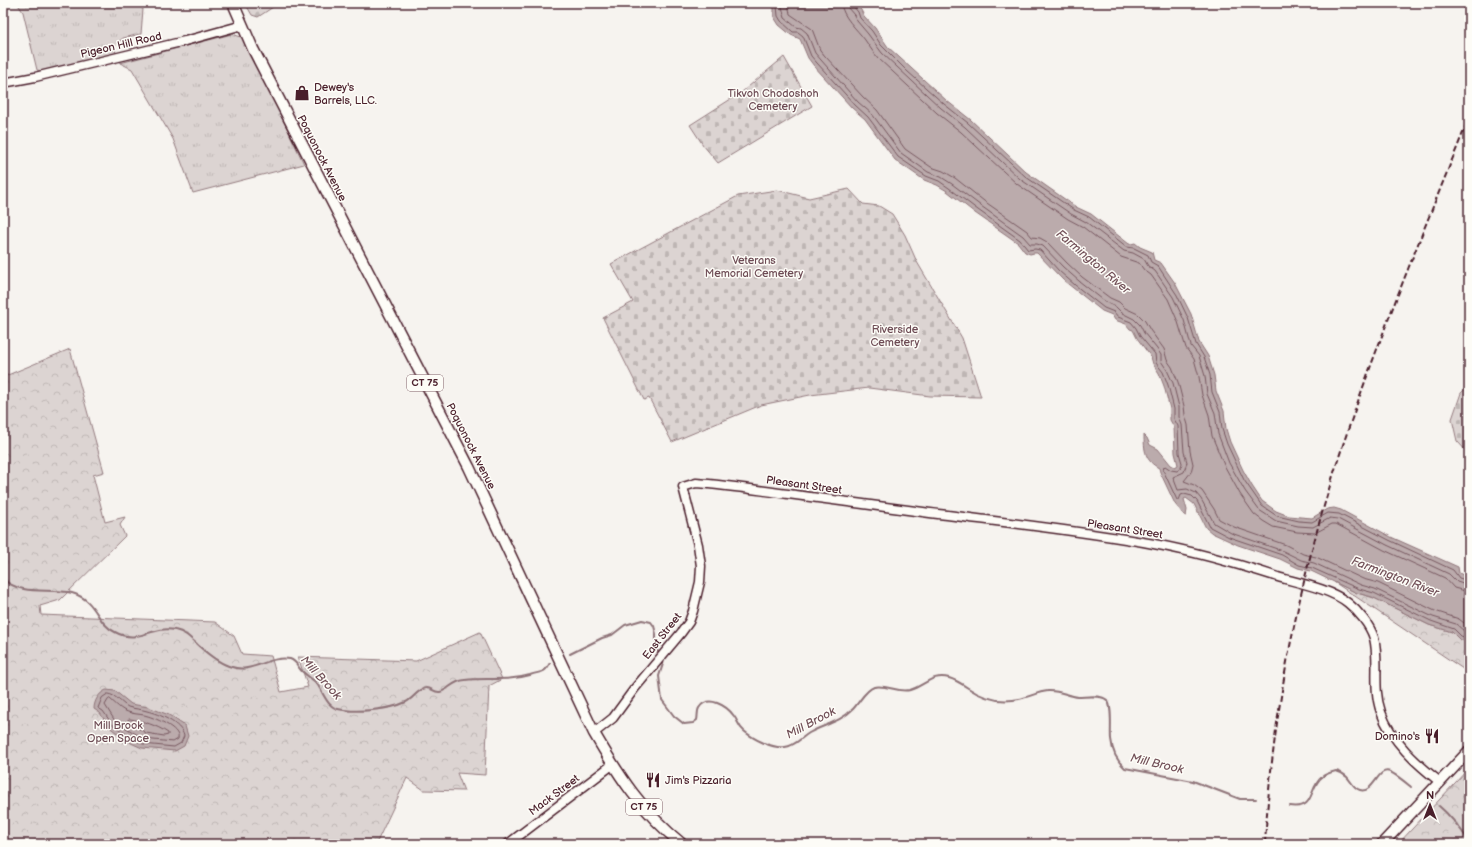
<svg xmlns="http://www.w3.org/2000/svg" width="1472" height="847" font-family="'Balsamiq Sans',sans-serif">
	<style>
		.grass { fill: url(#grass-tufts); stroke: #937a7e }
		.forest { fill: url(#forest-firs); stroke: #937a7e }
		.cemetery { fill: url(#cemetery-stones); stroke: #937a7e }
		.park { fill: url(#park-crowns); stroke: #937a7e }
		.water { fill: #bbabac; stroke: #8e7378 }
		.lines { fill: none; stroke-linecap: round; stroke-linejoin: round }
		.shore { stroke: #77575f; stroke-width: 1 }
		.stream { stroke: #8e7378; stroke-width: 2 }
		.minor-casing { stroke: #4a1f2b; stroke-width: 11 }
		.major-casing { stroke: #4a1f2b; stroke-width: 13 }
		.minor { stroke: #fdfcf7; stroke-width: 8 }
		.major { stroke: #fdfcf7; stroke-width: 10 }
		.rail { stroke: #4a1f2b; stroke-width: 2; stroke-dasharray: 6 3; stroke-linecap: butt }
		.labels { text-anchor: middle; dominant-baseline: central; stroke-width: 3; stroke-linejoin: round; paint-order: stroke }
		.shield { fill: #fdfcf7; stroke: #806168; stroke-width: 1 }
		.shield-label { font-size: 10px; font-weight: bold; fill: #4a1f2b }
		.street-label { font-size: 11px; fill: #4a1f2b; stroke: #fdfcf7 }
		.poi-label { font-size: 11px; fill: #4a1f2b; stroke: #fdfcf7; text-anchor: start }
		.park-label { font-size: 11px; fill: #6e4c55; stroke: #fdfcf7 }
		.water-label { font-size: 12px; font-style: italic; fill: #725058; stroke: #fdfcf7 }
	</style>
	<defs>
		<pattern id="grass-tufts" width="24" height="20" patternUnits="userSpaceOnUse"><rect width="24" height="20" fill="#dcd4d2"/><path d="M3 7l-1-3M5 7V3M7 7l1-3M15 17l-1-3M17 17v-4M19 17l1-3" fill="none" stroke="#beb6b4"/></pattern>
		<pattern id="forest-firs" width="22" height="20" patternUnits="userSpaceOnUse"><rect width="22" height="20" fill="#dcd4d2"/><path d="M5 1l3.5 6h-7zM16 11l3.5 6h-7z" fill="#beb6b4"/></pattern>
		<pattern id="cemetery-stones" width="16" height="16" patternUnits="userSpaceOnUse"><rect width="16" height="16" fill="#dcd4d2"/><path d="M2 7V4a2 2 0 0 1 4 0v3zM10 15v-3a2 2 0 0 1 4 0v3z" fill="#beb6b4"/></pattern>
		<pattern id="park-crowns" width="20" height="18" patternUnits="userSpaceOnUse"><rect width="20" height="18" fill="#dcd4d2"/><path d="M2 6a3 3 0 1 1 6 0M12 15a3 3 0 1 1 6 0" fill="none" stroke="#beb6b4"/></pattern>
	</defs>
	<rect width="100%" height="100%" fill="#f6f3ef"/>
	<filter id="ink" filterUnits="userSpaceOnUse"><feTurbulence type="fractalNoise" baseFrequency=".025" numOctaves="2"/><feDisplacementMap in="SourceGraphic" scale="8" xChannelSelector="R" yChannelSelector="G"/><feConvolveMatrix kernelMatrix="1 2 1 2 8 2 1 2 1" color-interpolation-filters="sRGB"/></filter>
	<g filter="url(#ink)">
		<g class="grass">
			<polygon points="17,3 140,3 141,8 143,9 141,34 123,38 114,46 116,53 41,71 37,70 23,12"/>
			<polygon points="232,34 244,38 304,164 193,193 173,139 132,69 120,63"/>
		</g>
		<polygon class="forest" points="245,3 279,3 258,17 252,15"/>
		<g class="cemetery">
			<polygon points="784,57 812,106 718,163 703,145 690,125 742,92"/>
			<polygon points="849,189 863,204 879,206 892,214 905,235 917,262 962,338 981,397 930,396 869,388 810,395 761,405 672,442 649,398 644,400 603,318 633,302 611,264 738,196 777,190 809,198"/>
			<polygon points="1469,386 1469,454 1457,441 1452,419 1461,393"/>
		</g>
		<g class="park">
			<polygon points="70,349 104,472 93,475 105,522 125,517 120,525 125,536 60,600 40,606 41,615 215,622 234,636 242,654 271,656 281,692 308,687 298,657 416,661 480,632 502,679 489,686 485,775 457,773 464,791 424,790 407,778 376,844 3,844 3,377"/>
			<polygon points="1334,582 1357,593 1374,598 1429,625 1452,632 1459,639 1469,643 1469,673"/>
			<polygon points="1469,768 1469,844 1398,844"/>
		</g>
		<g class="water">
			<path d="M768,3H855L861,10L864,16L875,28L888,47L947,101L971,120L1026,172L1076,207L1091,214L1129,244H1131L1135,243L1140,247L1152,252L1154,260L1161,263L1175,283L1191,314L1199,342L1208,356L1214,375L1216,391L1224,411L1226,429L1230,442L1243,470L1252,486L1262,501L1276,511L1289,516L1312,518L1327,509L1334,508L1341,510L1391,537L1458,567L1459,573L1469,578V643L1459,639L1452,632L1429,625L1372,597L1357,593L1311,571L1298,568L1280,559L1238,545L1212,533L1206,528L1194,504L1186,498L1184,499L1187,510L1186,516L1184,515L1175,504L1160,472L1159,468C1145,461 1144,450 1144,435L1147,438L1150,445L1158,449L1171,465L1175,467L1178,465L1175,453L1174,427L1170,420V409L1164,386L1159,373L1153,364L1151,357L1137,338L1133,330L1130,329L1126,324L1115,320L1112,315L1102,311L1063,280L1037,253H1034L1030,254L1025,252L1018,243L975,213L947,191L937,185L924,180L895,160L865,119L852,108L814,66L808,58L800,39L791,35L779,25L774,17V8Z"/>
			<path d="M106,690L115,691L131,704L148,707L169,715L182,724L185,726L188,736L184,746L175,751L142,748L131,743L109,727L100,713L94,709C94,701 99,693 106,690Z"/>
		</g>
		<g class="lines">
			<g class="shore">
				<polyline points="773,3 777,6 778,16 781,21 793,32 798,32 803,36 811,56 817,63 855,105 868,117 898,157 926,176 939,181 949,188 978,210 1020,240 1028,250 1035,249 1040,250 1059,271 1075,285 1104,308 1114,312 1118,317 1131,322 1136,328 1140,336 1155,354 1156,363 1163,372 1168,385 1174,409 1174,419 1178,426 1179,453 1182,463 1181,468 1177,471 1171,470 1165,466 1164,467 1163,470 1177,500 1179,500 1181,495 1184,494 1192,496 1197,501 1210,527 1229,537 1282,555 1299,565 1312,568 1359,589 1374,593 1431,621 1454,629 1461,636 1469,639"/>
				<polyline points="781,3 785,18 796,27 801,28 807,33 815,53 821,60 858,102 872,114 901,153 928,172 941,177 952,184 981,206 1023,236 1030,244 1037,244 1043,246 1063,267 1079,281 1107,303 1116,307 1122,313 1134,319 1140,325 1144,333 1157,349 1161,355 1161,361 1167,370 1173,383 1179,407 1179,417 1182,425 1184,452 1187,462 1184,472 1173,477 1178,490 1187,489 1196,493 1201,499 1214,523 1231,533 1283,551 1301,560 1314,563 1361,585 1375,589 1433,617 1456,624 1464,631 1469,634"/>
				<polyline points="788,3 790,14 812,29 820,50 825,56 863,97 877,110 905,149 931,167 943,171 955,178 984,201 1027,231 1032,237 1040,238 1047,242 1067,263 1082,277 1110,298 1119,302 1125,308 1138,314 1145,321 1150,330 1164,349 1167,360 1172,367 1178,382 1184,406 1185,415 1188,425 1190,451 1193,464 1191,472 1184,481 1194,485 1202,491 1214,509 1219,519 1234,527 1286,545 1303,554 1316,557 1363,579 1378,583 1435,611 1459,619 1469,627"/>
				<path d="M841,3C842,17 857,29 865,40C869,46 873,52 878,58L937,113L961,132L1017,184L1068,219L1083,227L1121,257L1139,263L1144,270L1151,275L1168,299L1178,322L1186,348L1194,359L1199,377L1202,395L1209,415L1212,436L1224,465L1240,494L1254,514L1263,521L1273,527L1297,532L1315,533L1332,524H1336L1384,550L1445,578L1454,588L1469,592"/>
				<polyline points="847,3 848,8 854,15 857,21 868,34 882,53 941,108 965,127 1020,179 1071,214 1086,222 1124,251 1133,253 1144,259 1148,266 1155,271 1173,297 1184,320 1191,346 1199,356 1205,376 1207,394 1215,413 1218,434 1229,463 1245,491 1259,510 1276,521 1298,526 1313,527 1330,518 1338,519 1387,545 1449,574 1457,582 1469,586"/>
				<polyline points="852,3 853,6 858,12 860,18 872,31 881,45 907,71 944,104 968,123 1026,177 1074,210 1089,217 1127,247 1134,248 1148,255 1151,262 1158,266 1177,295 1188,318 1196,344 1204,357 1210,375 1212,392 1220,412 1222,429 1227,444 1244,480 1262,506 1277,516 1299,521 1312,522 1328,513 1339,514 1389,540 1453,570 1459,578 1469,581"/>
				<path d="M108,694C116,695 121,703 128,707C134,709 141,709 147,711C159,714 181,723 184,736L181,743L174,747L143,744L133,739L112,724L103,711L98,708L102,698Z"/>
				<path d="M110,699C116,704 121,710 128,712C133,714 139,714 144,715C153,717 181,728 178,739L173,742L144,739L115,721L105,705L108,700Z"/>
				<path d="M130,719C143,721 156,725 168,733V735L164,736L146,733L129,722L128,720Z"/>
			</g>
			<g class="stream">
				<path d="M3,579C23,597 49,587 72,593C97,600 96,623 115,632C139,645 152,625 175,630C186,632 192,640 200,647C209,655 220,664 232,667C251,674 270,655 290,659C296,661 297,665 300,669C305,675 312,678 317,684C323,692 327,707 338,709C355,713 390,710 406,702C413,699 418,689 426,688C431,687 434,693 440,692C449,690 452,681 465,680C488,677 506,682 530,675C540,671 544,675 550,663"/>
				<polyline points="570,654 602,638 612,635 625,625 642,620 651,622 654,626 656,634 656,648 658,652"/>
				<path d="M664,661L659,676L662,700L674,716L684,724L693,723L697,720C698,716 697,711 699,708C708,694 727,706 734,716C738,721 738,726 744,731C753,739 773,749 785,747C795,746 801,738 809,733C825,724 839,723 853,709C860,702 865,690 874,687C886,684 898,693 910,690C924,686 933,673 949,678C956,680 962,684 968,688C981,697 997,702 1013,700C1026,699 1036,692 1048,691C1059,690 1068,696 1078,697C1086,697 1101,694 1107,700C1113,706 1110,731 1111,739C1112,750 1116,760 1125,768L1193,781L1240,799H1256"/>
				<path d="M1290,806C1316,810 1308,788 1322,777C1325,774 1332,772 1336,771C1340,772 1344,774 1347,777C1351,781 1354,789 1360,790C1374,794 1378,766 1390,772C1397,775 1405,782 1411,787"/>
				<path d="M1439,806C1452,817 1460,828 1469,841"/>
			</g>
			<g class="minor-casing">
				<g id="minor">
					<polyline points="3,83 35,77 185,41 243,25"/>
					<path d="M594,733L613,718L635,688L681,633L689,622L693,611L700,582L701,566L698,545L683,487L696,483C727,485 757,490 788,494C833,500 878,506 923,512C1000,522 1078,530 1154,544C1196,552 1238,564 1278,577C1299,583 1331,589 1348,603C1358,611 1370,625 1374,638C1380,661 1372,687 1381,712C1391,741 1417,764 1440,782"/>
					<polyline points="508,844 612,765"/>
				</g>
			</g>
			<g class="major-casing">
				<g id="major">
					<path d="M233,3L253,49L469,467L594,733C619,776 642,812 682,844"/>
					<polyline points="1382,844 1469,751"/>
				</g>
			</g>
			<use href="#minor" class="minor"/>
			<use href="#major" class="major"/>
			<path class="rail" d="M1265,844C1272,715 1298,586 1337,463C1375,346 1423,232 1469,118"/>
		</g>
	</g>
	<defs>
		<g id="shop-bare" transform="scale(1.2)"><path d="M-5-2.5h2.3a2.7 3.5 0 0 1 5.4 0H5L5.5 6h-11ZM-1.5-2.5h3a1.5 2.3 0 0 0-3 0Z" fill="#4a1f2b" stroke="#fdfcf7" stroke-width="2.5" paint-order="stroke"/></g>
		<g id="restaurant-bare" transform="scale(1.2)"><path d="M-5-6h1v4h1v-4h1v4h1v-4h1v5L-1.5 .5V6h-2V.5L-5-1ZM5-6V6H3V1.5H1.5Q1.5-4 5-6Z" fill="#4a1f2b" stroke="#fdfcf7" stroke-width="2.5" paint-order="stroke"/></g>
	</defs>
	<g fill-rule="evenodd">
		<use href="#shop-bare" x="302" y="93"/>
		<use href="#restaurant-bare" x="1432" y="736"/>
		<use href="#restaurant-bare" x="653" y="780"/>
	</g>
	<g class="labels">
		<g class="shield">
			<rect x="407" y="375" width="36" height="16" rx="3"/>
			<rect x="626" y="799" width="36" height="16" rx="3"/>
		</g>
		<g class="shield-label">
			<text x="425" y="383">CT 75</text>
			<text x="644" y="807">CT 75</text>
		</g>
		<g class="street-label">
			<text transform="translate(121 45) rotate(-13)">Pigeon Hill Road</text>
			<text transform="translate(322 158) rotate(63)">Poquonock Avenue</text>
			<text transform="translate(471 446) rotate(63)">Poquonock Avenue</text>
			<text transform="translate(804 485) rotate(8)">Pleasant Street</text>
			<text transform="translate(1125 529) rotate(9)">Pleasant Street</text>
			<text transform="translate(662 636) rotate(-52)">East Street</text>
			<text transform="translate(554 795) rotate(-37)">Mack Street</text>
		</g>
		<g class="poi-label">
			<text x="314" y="87">Dewey's<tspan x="314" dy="13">Barrels, LLC.</tspan></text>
			<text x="1420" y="736" text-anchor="end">Domino's</text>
			<text x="665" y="780">Jim's Pizzaria</text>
		</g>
		<g class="park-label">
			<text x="773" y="93">Tikvoh Chodoshoh<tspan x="773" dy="13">Cemetery</tspan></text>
			<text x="754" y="260">Veterans<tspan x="754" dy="13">Memorial Cemetery</tspan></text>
			<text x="895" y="329">Riverside<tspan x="895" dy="13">Cemetery</tspan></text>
			<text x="118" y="725">Mill Brook<tspan x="118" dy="13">Open Space</tspan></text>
		</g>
		<g class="water-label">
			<text transform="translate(1093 262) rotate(40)">Farmington River</text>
			<text transform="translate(1395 577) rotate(21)">Farmington River</text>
			<text transform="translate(321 678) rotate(48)">Mill Brook</text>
			<text transform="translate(811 723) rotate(-28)">Mill Brook</text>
			<text transform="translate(1157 764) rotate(13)">Mill Brook</text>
		</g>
	</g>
	<rect width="1472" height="847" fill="none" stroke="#fdfcf7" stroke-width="16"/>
	<rect x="8" y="8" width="1456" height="831" fill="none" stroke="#4a1f2b" stroke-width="1.5" filter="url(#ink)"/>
	<g transform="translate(1430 805)" stroke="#fdfcf7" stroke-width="3" paint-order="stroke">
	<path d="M0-3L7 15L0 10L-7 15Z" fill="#4a1f2b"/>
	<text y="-6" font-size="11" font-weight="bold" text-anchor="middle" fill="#4a1f2b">N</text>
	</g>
</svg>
